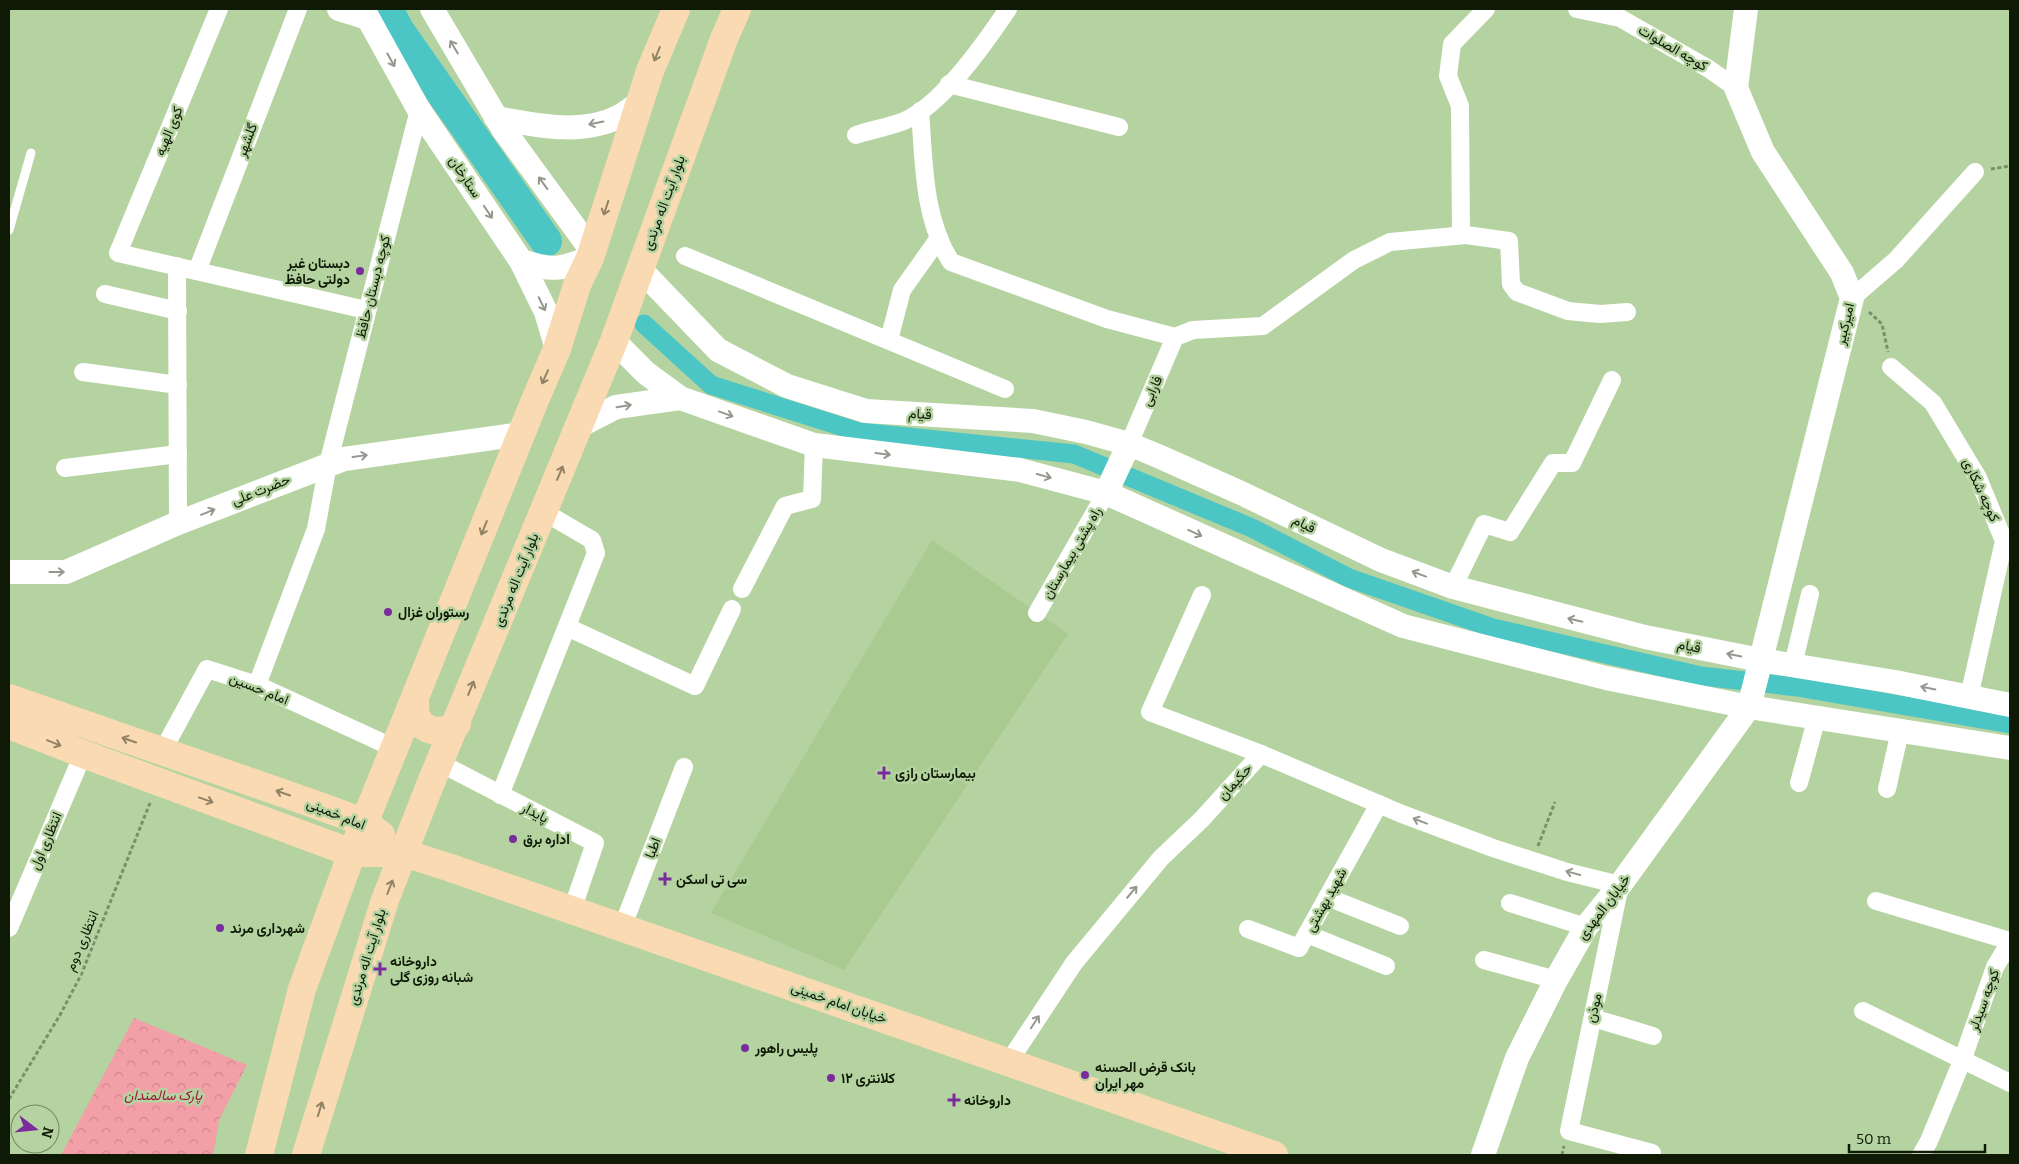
<svg xmlns="http://www.w3.org/2000/svg" width="2019" height="1164" font-family="Bitter,Vazirmatn,serif">
	<style>
		.built { fill: #a9ca91 }
		.forest { fill: url(#forest-crowns) }
		.lines { fill: none; stroke-linecap: round; stroke-linejoin: round }
		.canal { stroke: #4cc6c4; stroke-width: 19 }
		.river { stroke: #4cc6c4; stroke-width: 32 }
		.path { stroke: #788f68; stroke-width: 3; stroke-dasharray: 4 2.5; stroke-linecap: butt }
		.lane { stroke: #fff; stroke-width: 9 }
		.street { stroke: #fff; stroke-width: 18 }
		.secondary { stroke: #fff; stroke-width: 24 }
		.primary { stroke: #fadab2; stroke-width: 28 }
		.oneway { stroke: #93988f }
		.oneway2 { stroke: #908365 }
		.poi-dot { fill: #7a2c9d; stroke: #b5d3a0; stroke-width: 2 }
		.labels { text-anchor: middle; dominant-baseline: central; stroke-width: 5; stroke-linejoin: round; paint-order: stroke }
		.street-label { font-size: 14px; fill: #0e1906; stroke: #b5d3a0 }
		.poi-label { font-size: 14px; font-weight: bold; fill: #0e1906; stroke: #b5d3a0; text-anchor: start }
		.park-label { font-size: 14px; font-style: italic; fill: #9d1a3c; stroke: #b5d3a0 }
	</style>
	<defs>
		<pattern id="forest-crowns" width="20" height="18" patternUnits="userSpaceOnUse" patternTransform="scale(1.25)"><rect width="20" height="18" fill="#f39fa7"/><path d="M2 6a3 3 0 1 1 6 0M12 15a3 3 0 1 1 6 0" fill="none" stroke="#cf888e"/></pattern>
	</defs>
	<rect width="100%" height="100%" fill="#b5d3a0"/>
	<polygon class="built" points="932,540 1068,634 844,970 711,913"/>
	<polygon class="forest" points="134,1018 247,1065 219,1120 213,1155 61,1155"/>
	<g class="lines">
		<polyline class="canal" points="644,324 711,385 859,432 1074,454 1252,528 1349,578 1493,628 1701,676 1797,687 2010,724"/>
		<polyline class="river" points="387,9 398,30 546,241"/>
		<g class="path">
			<polyline points="1991,169 2010,166"/>
			<polyline points="1869,312 1882,324 1888,352"/>
			<polyline points="1538,846 1555,802"/>
			<polyline points="9,1099 60,1015 81,975 150,803"/>
			<polyline points="1562,1155 1564,1146"/>
		</g>
		<polyline class="lane" points="9,230 31,153"/>
		<g class="street">
			<polyline points="219,9 118,253 366,310"/>
			<polyline points="1577,9 1620,18 1709,69 1736,88"/>
			<polyline points="949,84 1119,127"/>
			<path d="M920,111C924,162 923,218 951,262L1107,319L1175,337L1193,330L1263,326L1354,260L1390,242L1466,235L1509,241L1511,284L1517,292L1568,311L1600,314L1627,312"/>
			<path d="M856,135C871,130 889,127 904,121C942,105 985,43 1008,9"/>
			<polyline points="1461,235 1460,106 1448,76 1452,44 1486,9"/>
			<polyline points="685,256 1005,389"/>
			<polyline points="177,266 178,523"/>
			<polyline points="197,271 298,9"/>
			<polyline points="105,294 178,311"/>
			<polyline points="1852,298 1896,260 1975,172"/>
			<polyline points="889,340 902,290 939,238"/>
			<polyline points="1891,367 1933,403 1978,478 2004,541 1969,697"/>
			<polyline points="83,372 178,385"/>
			<polyline points="1129,444 1175,337"/>
			<polyline points="65,468 178,454"/>
			<polyline points="1453,587 1484,524 1510,532 1553,463 1572,463 1612,380"/>
			<polyline points="742,589 785,506 812,499 814,445"/>
			<polyline points="1202,595 1150,712 1261,754 1402,814 1493,848 1567,872 1620,885 1569,1131 1652,1153"/>
			<polyline points="1037,613 1106,493"/>
			<polyline points="567,627 695,686 732,609"/>
			<polyline points="1793,665 1810,594"/>
			<polyline points="257,685 316,529 328,464 419,110"/>
			<polyline points="162,752 207,669 257,685 396,749"/>
			<polyline points="440,763 595,843 572,910"/>
			<polyline points="1799,783 1817,717"/>
			<polyline points="1887,789 1900,731"/>
			<polyline points="500,795 596,553 592,540 544,512"/>
			<polyline points="1327,897 1400,926"/>
			<polyline points="1876,901 2010,941"/>
			<polyline points="1510,903 1586,927"/>
			<polyline points="9,928 83,754"/>
			<polyline points="622,928 684,767"/>
			<polyline points="1248,929 1299,948 1379,804"/>
			<polyline points="1307,934 1386,966"/>
			<polyline points="1484,960 1556,980"/>
			<polyline points="1863,1011 2010,1083"/>
			<polyline points="1593,1018 1653,1036"/>
			<polyline points="1008,1063 1074,963 1161,858 1202,819 1261,754"/>
			<polyline points="1921,1155 1929,1141 1962,1061 1995,967 2010,942"/>
		</g>
		<g class="secondary">
			<polyline points="339,9 368,18"/>
			<polyline points="363,9 419,110 521,261 546,312 557,349"/>
			<polyline points="432,9 503,129 592,251"/>
			<path d="M496,118C535,125 583,136 620,116C627,112 633,107 640,103"/>
			<path d="M521,261C552,271 559,270 590,258"/>
			<polyline points="640,269 718,350 787,386 866,411 1033,421 1086,432 1129,444 1158,456 1241,493 1381,560 1453,587 1645,637 1760,660 1895,682 2010,705"/>
			<polyline points="614,341 646,373 680,398 814,445 1020,470 1106,493 1403,626 1606,678 1749,707 2010,748"/>
			<polyline points="579,426 616,407 680,398"/>
			<polyline points="1106,493 1129,444"/>
			<polyline points="9,572 66,572 178,523 344,459 522,434"/>
			<polyline points="1483,1155 1517,1058 1556,980 1586,927 1620,885 1749,707 1852,298 1842,273 1763,152 1736,88 1746,9"/>
		</g>
		<g class="primary">
			<polyline points="9,698 314,804 366,823 381,835"/>
			<path d="M415,700C415,705 415,712 416,716C424,734 444,734 457,724"/>
			<polyline points="9,725 83,754 352,853 404,853 451,868 1274,1155"/>
			<polyline points="259,1155 302,989 352,853 535,400 557,349 577,285 590,258 650,71 676,9"/>
			<polyline points="306,1155 385,900 430,785 614,341 724,39 737,9"/>
		</g>
	</g>
	<defs><path id="oneway-shaft" d="M-6 0H5M1.5-3L5.5 0L1.5 3" fill="none" stroke-width="1.6" stroke-linecap="round" stroke-linejoin="round" transform="scale(1.25)"/></defs>
	<g class="oneway">
		<use href="#oneway-shaft" transform="translate(454 47) rotate(-121)"/>
		<use href="#oneway-shaft" transform="translate(391 60) rotate(61)"/>
		<use href="#oneway-shaft" transform="translate(596 123) rotate(169)"/>
		<use href="#oneway-shaft" transform="translate(543 183) rotate(-126)"/>
		<use href="#oneway-shaft" transform="translate(488 212) rotate(56)"/>
		<use href="#oneway-shaft" transform="translate(542 304) rotate(64)"/>
		<use href="#oneway-shaft" transform="translate(624 406) rotate(-9)"/>
		<use href="#oneway-shaft" transform="translate(726 414) rotate(20)"/>
		<use href="#oneway-shaft" transform="translate(883 454) rotate(7)"/>
		<use href="#oneway-shaft" transform="translate(360 456) rotate(-8)"/>
		<use href="#oneway-shaft" transform="translate(1044 476) rotate(15)"/>
		<use href="#oneway-shaft" transform="translate(208 512) rotate(-22)"/>
		<use href="#oneway-shaft" transform="translate(1195 533) rotate(24)"/>
		<use href="#oneway-shaft" transform="translate(57 572)"/>
		<use href="#oneway-shaft" transform="translate(1419 574) rotate(-159)"/>
		<use href="#oneway-shaft" transform="translate(1575 620) rotate(-166)"/>
		<use href="#oneway-shaft" transform="translate(1734 655) rotate(-169)"/>
		<use href="#oneway-shaft" transform="translate(1928 688) rotate(-168)"/>
		<use href="#oneway-shaft" transform="translate(1420 821) rotate(-159)"/>
		<use href="#oneway-shaft" transform="translate(1573 873) rotate(-165)"/>
		<use href="#oneway-shaft" transform="translate(1132 892) rotate(-50)"/>
		<use href="#oneway-shaft" transform="translate(1035 1022) rotate(-57)"/>
	</g>
	<g class="oneway2">
		<use href="#oneway-shaft" transform="translate(657 54) rotate(112)"/>
		<use href="#oneway-shaft" transform="translate(606 208) rotate(108)"/>
		<use href="#oneway-shaft" transform="translate(545 377) rotate(114)"/>
		<use href="#oneway-shaft" transform="translate(560 473) rotate(-67)"/>
		<use href="#oneway-shaft" transform="translate(484 528) rotate(112)"/>
		<use href="#oneway-shaft" transform="translate(471 688) rotate(-68)"/>
		<use href="#oneway-shaft" transform="translate(129 740) rotate(-161)"/>
		<use href="#oneway-shaft" transform="translate(54 743) rotate(22)"/>
		<use href="#oneway-shaft" transform="translate(283 793) rotate(-161)"/>
		<use href="#oneway-shaft" transform="translate(206 800) rotate(20)"/>
		<use href="#oneway-shaft" transform="translate(390 887) rotate(-69)"/>
		<use href="#oneway-shaft" transform="translate(320 1109) rotate(-73)"/>
	</g>
	<g class="poi-dot">
		<circle cx="360" cy="271" r="5"/>
		<circle cx="388" cy="612" r="5"/>
		<path d="M881.5 765.5h5v5h5v5h-5v5h-5v-5h-5v-5h5z"/>
		<circle cx="513" cy="839" r="5"/>
		<path d="M662.5 871.5h5v5h5v5h-5v5h-5v-5h-5v-5h5z"/>
		<circle cx="220" cy="928" r="5"/>
		<path d="M377.5 961.5h5v5h5v5h-5v5h-5v-5h-5v-5h5z"/>
		<circle cx="745" cy="1048" r="5"/>
		<circle cx="1085" cy="1075" r="5"/>
		<circle cx="831" cy="1078" r="5"/>
		<path d="M951.5 1092.5h5v5h5v5h-5v5h-5v-5h-5v-5h5z"/>
	</g>
	<g class="labels">
		<g class="street-label">
			<text transform="translate(1673 48) rotate(30)">کوچه الصلوات</text>
			<text transform="translate(169 131) rotate(-68)">کوی الهیه</text>
			<text transform="translate(247 140) rotate(-69)">گلشهر</text>
			<text transform="translate(465 177) rotate(56)">ستارخان</text>
			<text transform="translate(664 203) rotate(-70)">بلوار آیت اله مرندی</text>
			<text transform="translate(373 287) rotate(-76)">کوچه دبستان حافظ</text>
			<text transform="translate(1845 324) rotate(-77)">امیرکبیر</text>
			<text transform="translate(1152 391) rotate(-66)">فارابی</text>
			<text transform="translate(920 414) rotate(4)">قیام</text>
			<text transform="translate(261 490) rotate(-22)">حضرت علی</text>
			<text transform="translate(1981 490) rotate(65)">کوچه شکاری</text>
			<text transform="translate(1304 524) rotate(26)">قیام</text>
			<text transform="translate(1072 553) rotate(-60)">راه پشتی بیمارستان</text>
			<text transform="translate(516 580) rotate(-68)">بلوار آیت اله مرندی</text>
			<text transform="translate(1689 646) rotate(11)">قیام</text>
			<text transform="translate(259 689) rotate(22)">امام حسین</text>
			<text transform="translate(1235 782) rotate(-48)">حکیمان</text>
			<text transform="translate(535 813) rotate(27)">پایدار</text>
			<text transform="translate(336 814) rotate(22)">امام خمینی</text>
			<text transform="translate(46 841) rotate(-67)">انتظاری اول</text>
			<text transform="translate(653 848) rotate(-69)">اطبا</text>
			<text transform="translate(1326 900) rotate(-61)">شهید بهشتی</text>
			<text transform="translate(1604 907) rotate(-53)">خیابان المهدی</text>
			<text transform="translate(82 941) rotate(-67)">انتظاری دوم</text>
			<text transform="translate(367 957) rotate(-73)">بلوار آیت اله مرندی</text>
			<text transform="translate(1984 1000) rotate(-70)">کوچه سیدلر</text>
			<text transform="translate(839 1003) rotate(19)">خیابان امام خمینی</text>
			<text transform="translate(1594 1008) rotate(-77)">موذن</text>
		</g>
		<g class="poi-label">
			<text x="350" y="263" text-anchor="end">دبستان غیر<tspan x="350" dy="16">دولتی حافظ</tspan></text>
			<text x="398" y="612">رستوران غزال</text>
			<text x="895" y="773">بیمارستان رازی</text>
			<text x="523" y="839">اداره برق</text>
			<text x="676" y="879">سی تی اسکن</text>
			<text x="230" y="928">شهرداری مرند</text>
			<text x="390" y="961">داروخانه<tspan x="390" dy="16">شبانه روزی گلی</tspan></text>
			<text x="755" y="1048">پلیس راهور</text>
			<text x="1095" y="1067">بانک قرض الحسنه<tspan x="1095" dy="16">مهر ایران</tspan></text>
			<text x="841" y="1078">کلانتری ۱۲</text>
			<text x="964" y="1100">داروخانه</text>
		</g>
		<g class="park-label">
			<text x="163" y="1095">پارک سالمندان</text>
		</g>
	</g>
	<rect width="2019" height="1164" fill="none" stroke="#0e1906" stroke-width="20"/>
	<g transform="translate(35 1129) rotate(106)"><circle r="24" fill="#b5d3a0" stroke="#728962"/>
	<path d="M0-4L9 19L0 12L-9 19Z" fill="#7a2c9d"/>
	<text y="-8" font-size="14" font-weight="bold" text-anchor="middle" fill="#0e1906">N</text>
	</g>
	<path d="M1849 1144v8h136v-8" fill="none" stroke="#0e1906" stroke-width="2.5"/>
	<text x="1856" y="1144" font-size="15" fill="#0e1906" stroke="#b5d3a0" stroke-width="4" paint-order="stroke">50 m</text>
</svg>
